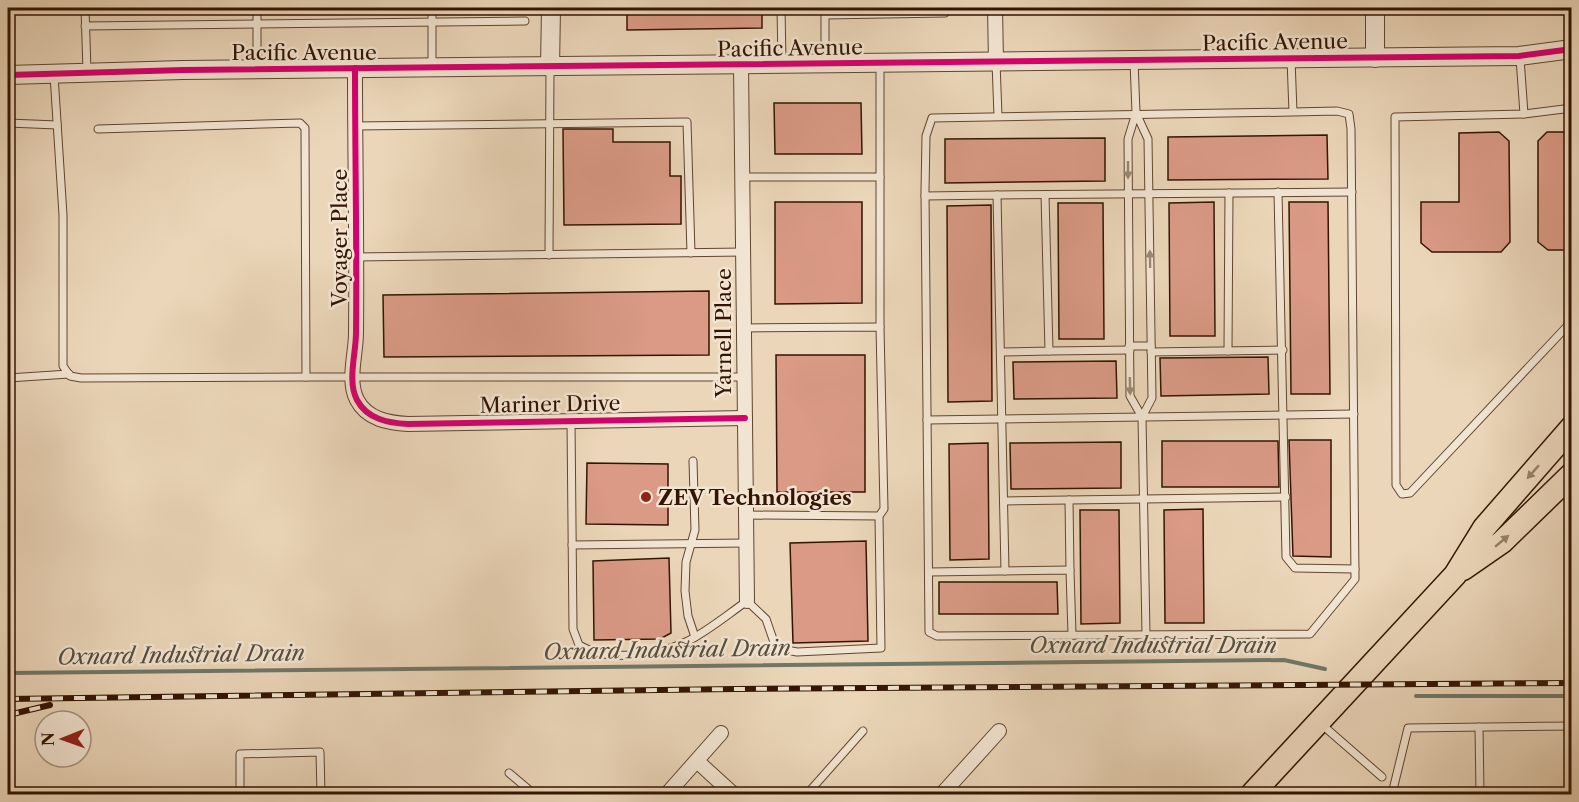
<svg xmlns="http://www.w3.org/2000/svg" width="1579" height="802" font-family="'Libre Caslon Text',serif">
	<style>
		.lines { fill: none; stroke-linecap: round; stroke-linejoin: round }
		.stream { stroke: #707769; stroke-width: 4 }
		.building { fill: #da9a86; stroke: #331502; stroke-width: 1.5 }
		.service-casing { stroke: #614530; stroke-width: 9 }
		.minor-casing { stroke: #614530; stroke-width: 16 }
		.tertiary-casing { stroke: #614530; stroke-width: 20 }
		.primary-casing { stroke: #331502; stroke-width: 25 }
		.service { stroke: #f2e4d2; stroke-width: 7 }
		.minor { stroke: #f2e4d2; stroke-width: 14 }
		.tertiary { stroke: #f2e4d2; stroke-width: 18 }
		.primary { stroke: #ebd6b9; stroke-width: 22 }
		.rail-casing { stroke: #331502; stroke-width: 6 }
		.rail { stroke: #f2e4d2; stroke-width: 4; stroke-dasharray: 11; stroke-linecap: butt }
		.cycleway-casing { stroke: #f2e4d2; stroke-width: 10 }
		.cycleway { stroke: #d6006c; stroke-width: 6 }
		.oneway { fill: #9c8774 }
		.oneway2 { fill: #987f67 }
		.poi-dot { fill: #8f2418; stroke: #f2e4d2; stroke-width: 2 }
		.labels { text-anchor: middle; dominant-baseline: central; stroke-width: 5; stroke-linejoin: round; paint-order: stroke }
		.street-label { font-size: 21px; fill: #331502; stroke: #f2e4d2 }
		.poi-label { font-size: 21px; font-weight: bold; fill: #331502; stroke: #f2e4d2; text-anchor: start }
		.water-label { font-size: 22px; font-style: italic; fill: #564e3e; stroke: #f2e4d2 }
	</style>
	<rect width="100%" height="100%" fill="#ebd6b9"/>
	<filter id="stains"><feTurbulence type="fractalNoise" baseFrequency=".00333" numOctaves="4"/><feColorMatrix values="0 0 0 0 .2 0 0 0 0 .09 0 0 0 0 .02 0 0 0 .5 -.17"/></filter>
	<radialGradient id="worn" r=".72"><stop offset=".6" stop-color="#630" stop-opacity="0"/><stop offset="1" stop-color="#630" stop-opacity=".3"/></radialGradient>
	<g class="lines">
		<g class="stream">
			<polyline points="8,673 1284,660 1325,669"/>
			<polyline points="1416,696 1572,696"/>
		</g>
	</g>
	<g class="building">
		<polygon points="627,8 762,8 762,28 627,30"/>
		<polygon points="774,103 861,103 862,154 775,154"/>
		<polygon points="563,129 613,129 613,142 670,142 670,176 681,176 681,224 564,225"/>
		<polygon points="1499,132 1509,141 1510,242 1501,252 1432,252 1421,243 1421,202 1459,202 1459,133"/>
		<polygon points="1547,132 1572,132 1572,250 1548,250 1538,242 1538,141"/>
		<polygon points="1327,135 1328,179 1168,180 1168,137"/>
		<polygon points="1105,138 1105,181 945,183 945,139"/>
		<polygon points="775,202 862,202 862,303 775,304"/>
		<polygon points="1214,202 1215,336 1170,336 1169,203"/>
		<polygon points="1289,202 1328,202 1330,394 1291,394"/>
		<polygon points="1058,203 1103,203 1104,339 1059,339"/>
		<polygon points="991,205 992,401 948,402 947,206"/>
		<polygon points="709,291 709,355 384,357 383,295"/>
		<polygon points="776,355 865,355 865,492 777,492"/>
		<polygon points="1268,357 1269,394 1161,396 1160,358"/>
		<polygon points="1116,361 1117,398 1014,399 1013,362"/>
		<polygon points="1289,440 1331,440 1331,557 1293,556"/>
		<polygon points="1162,441 1278,441 1279,487 1162,487"/>
		<polygon points="1121,442 1121,488 1011,489 1010,443"/>
		<polygon points="988,443 989,559 950,560 949,444"/>
		<polygon points="587,463 668,464 668,525 586,524"/>
		<polygon points="1203,509 1204,623 1165,623 1164,510"/>
		<polygon points="1080,510 1119,510 1120,623 1081,624"/>
		<polygon points="866,541 868,641 793,643 790,543"/>
		<polygon points="669,558 671,633 660,639 594,640 593,561"/>
		<polygon points="939,582 1057,582 1058,614 939,614"/>
	</g>
	<g class="lines">
		<g class="service-casing">
			<g id="service">
				<polyline points="85,8 87,71"/>
				<polyline points="257,8 257,69"/>
				<polyline points="432,8 432,65"/>
				<polyline points="781,8 782,62"/>
				<polyline points="825,8 825,62"/>
				<polyline points="825,15 945,13 945,8"/>
				<polyline points="85,26 525,21"/>
				<polyline points="1520,58 1524,114 1395,117 1396,485 1402,494 1410,493 1572,321"/>
				<polyline points="1291,59 1293,112 1337,111 1349,114 1351,129 1355,579 1310,634 937,636 929,632 925,191 926,136 932,118 1293,112"/>
				<polyline points="1134,61 1136,113 1128,139 1130,396 1142,417 1152,398 1148,139 1136,113"/>
				<polyline points="996,62 998,116"/>
				<polyline points="54,75 63,215 63,366 70,376 81,378 306,377"/>
				<polyline points="1524,114 1572,108"/>
				<polyline points="8,123 57,125"/>
				<polyline points="355,126 687,122 691,253"/>
				<polyline points="98,129 300,123 305,128 306,377 744,377"/>
				<polyline points="743,177 880,177 880,327"/>
				<polyline points="880,177 880,64"/>
				<polyline points="1278,192 1286,557 1295,568 1355,569"/>
				<polyline points="997,195 1352,192"/>
				<polyline points="925,196 997,195 1005,571"/>
				<polyline points="549,255 550,68"/>
				<polyline points="356,257 744,252"/>
				<polyline points="744,328 880,327 884,509 879,516 746,515"/>
				<polyline points="1129,346 1151,346"/>
				<polyline points="1049,351 1130,350"/>
				<polyline points="1228,351 1229,193"/>
				<polyline points="1001,352 1049,351 1045,195"/>
				<polyline points="1151,352 1283,350"/>
				<polyline points="8,378 69,374"/>
				<polyline points="1142,417 1146,634"/>
				<polyline points="927,420 1354,414"/>
				<path d="M571,421L573,629L579,645C596,655 611,656 632,655C685,652 706,630 747,601L766,619L776,648L797,652L881,648L879,516"/>
				<polyline points="693,461 695,530 686,562 685,591 688,616 695,637"/>
				<polyline points="1004,501 1069,500"/>
				<polyline points="572,545 746,543"/>
				<polyline points="1070,570 1069,500 1286,497"/>
				<polyline points="929,572 1070,570 1072,635"/>
				<polyline points="1320,723 1382,777"/>
				<polyline points="1479,727 1480,794"/>
				<polyline points="509,773 534,794"/>
				<polyline points="240,794 240,754 320,752 321,794"/>
				<polyline points="807,794 863,731"/>
				<polyline points="1392,794 1408,728 1572,726"/>
			</g>
		</g>
		<g class="minor-casing">
			<g id="minor">
				<polyline points="995,8 996,62"/>
				<polyline points="741,65 747,601"/>
				<path d="M355,68C355,156 357,245 356,333C356,354 347,381 357,400C367,419 388,423 408,424L745,418"/>
				<polyline points="697,761 733,794"/>
				<polyline points="667,794 721,733"/>
				<polyline points="942,794 999,731"/>
			</g>
		</g>
		<g class="tertiary-casing">
			<g id="tertiary">
				<polyline points="1375,8 1375,58"/>
				<polyline points="550,67 551,8"/>
				<polyline points="8,75 183,70 1519,56 1572,49"/>
			</g>
		</g>
		<g class="primary-casing">
			<g id="primary">
				<polyline points="1463,569 1502,542 1572,474"/>
				<polyline points="1252,794 1455,575 1484,528 1572,427"/>
			</g>
		</g>
		<use href="#service" class="service"/>
		<use href="#minor" class="minor"/>
		<use href="#tertiary" class="tertiary"/>
		<use href="#primary" class="primary"/>
		<g class="rail-casing">
			<g id="rail">
				<polyline points="8,699 735,689 1572,683"/>
				<polyline points="8,715 50,705"/>
			</g>
		</g>
		<use href="#rail" class="rail"/>
		<g class="cycleway-casing">
			<g id="cycleway">
				<path d="M355,68C355,156 357,245 356,333C356,354 347,381 357,400C367,419 388,423 408,424L745,418"/>
				<polyline points="8,75 183,70 1519,56 1572,49"/>
			</g>
		</g>
		<use href="#cycleway" class="cycleway"/>
	</g>
	<defs><path id="oneway-solid" d="M-6-.8H1V-3.2L6.5 0L1 3.2V.8H-6Z" transform="scale(1.5)"/></defs>
	<g class="oneway">
		<use href="#oneway-solid" transform="translate(1128 170) rotate(90)"/>
		<use href="#oneway-solid" transform="translate(1150 259) rotate(-91)"/>
		<use href="#oneway-solid" transform="translate(1130 386) rotate(89)"/>
	</g>
	<g class="oneway2">
		<use href="#oneway-solid" transform="translate(1533 472) rotate(131)"/>
		<use href="#oneway-solid" transform="translate(1502 541) rotate(-40)"/>
	</g>
	<circle class="poi-dot" cx="646" cy="497" r="6"/>
	<g class="labels">
		<g class="street-label">
			<text transform="translate(1275 42) rotate(-1)">Pacific Avenue</text>
			<text transform="translate(790 48) rotate(-1)">Pacific Avenue</text>
			<text x="304" y="52">Pacific Avenue</text>
			<text transform="translate(339 238) rotate(-90)">Voyager Place</text>
			<text transform="translate(723 333) rotate(-90)">Yarnell Place</text>
			<text transform="translate(550 404) rotate(-1)">Mariner Drive</text>
		</g>
		<g class="poi-label">
			<text x="658" y="497">ZEV Technologies</text>
		</g>
		<g class="water-label">
			<text x="1153" y="645">Oxnard Industrial Drain</text>
			<text transform="translate(667 650) rotate(-1)">Oxnard Industrial Drain</text>
			<text transform="translate(181 655) rotate(-1)">Oxnard Industrial Drain</text>
		</g>
	</g>
	<rect width="1579" height="802" fill="none" stroke="#ebd6b9" stroke-width="30"/>
	<rect x="9" y="9" width="1561" height="784" fill="none" stroke="#331502" stroke-width="3"/>
	<rect x="15" y="15" width="1549" height="772" fill="none" stroke="#331502" stroke-width="1.5"/>
	<g transform="translate(63 739) rotate(269)"><circle r="28" fill="#f2e4d2" stroke="#a6917f" stroke-width="1.5"/>
	<path d="M0-4.5L10 22L0 15L-10 22Z" fill="#8f2418"/>
	<text y="-9" font-size="16" font-weight="bold" text-anchor="middle" fill="#331502">N</text>
	</g>
	<rect width="100%" height="100%" filter="url(#stains)"/>
	<rect width="100%" height="100%" fill="url(#worn)"/>
</svg>
